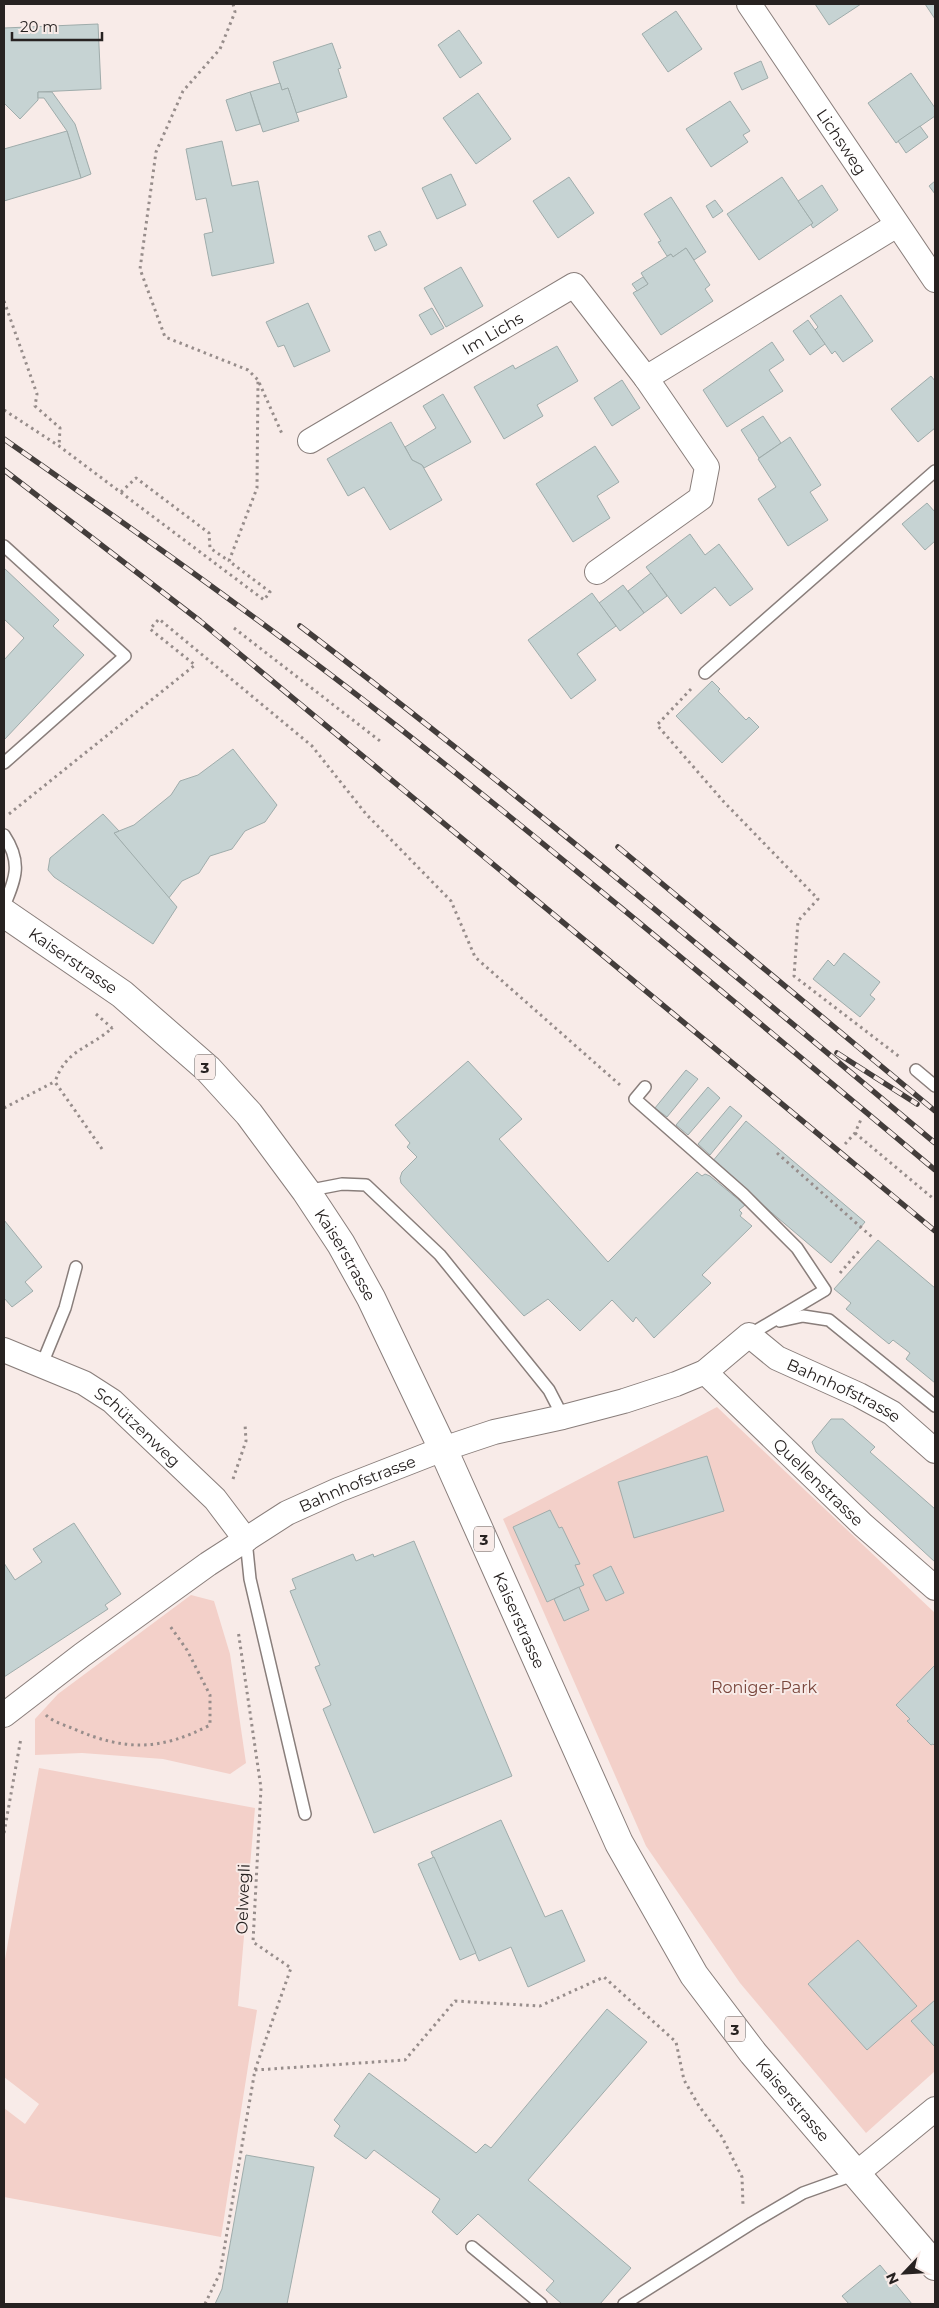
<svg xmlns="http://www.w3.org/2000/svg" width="939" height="2308" font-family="Montserrat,sans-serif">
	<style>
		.green { fill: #f3d0c9 }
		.building { fill: #c6d3d3; stroke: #9facab }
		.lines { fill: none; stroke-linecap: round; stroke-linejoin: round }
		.lane-casing { stroke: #897e7b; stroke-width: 14 }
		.street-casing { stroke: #897e7b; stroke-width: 26 }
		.primary-casing { stroke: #897e7b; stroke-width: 30 }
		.path { stroke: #978d8b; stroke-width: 3; stroke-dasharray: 2.5 4; stroke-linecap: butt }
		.lane { stroke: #fff; stroke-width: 11 }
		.street { stroke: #fff; stroke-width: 24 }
		.primary { stroke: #fff; stroke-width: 28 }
		.rail-casing { stroke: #433d3b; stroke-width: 5.5 }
		.rail { stroke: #f8ebe8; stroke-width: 4; stroke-dasharray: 11; stroke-linecap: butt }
		.labels { text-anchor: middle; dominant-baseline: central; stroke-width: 4; stroke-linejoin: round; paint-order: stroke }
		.shield { fill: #f8ebe8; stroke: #665e5d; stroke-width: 1 }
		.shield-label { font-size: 15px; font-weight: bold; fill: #272221 }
		.street-label { font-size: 16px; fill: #272221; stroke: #f8ebe8 }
		.park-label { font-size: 16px; fill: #79463c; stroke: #f8ebe8 }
	</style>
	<rect width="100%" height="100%" fill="#f8ebe8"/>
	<g class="green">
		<polygon points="717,1407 935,1613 935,2071 866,2133 740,1983 646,1846 503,1519"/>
		<polygon points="191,1595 214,1601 230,1654 246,1763 230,1774 163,1759 82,1753 35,1755 35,1719 58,1694"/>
		<polygon points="39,1768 255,1808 238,2006 257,2010 221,2237 4,2197 4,2108 25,2124 39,2104 4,2077 4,1965"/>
	</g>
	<g class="building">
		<polygon points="815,4 861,4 829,25"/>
		<polygon points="925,4 935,4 935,19"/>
		<polygon points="676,11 702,49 668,72 642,34"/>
		<polygon points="98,24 101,89 38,92 38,100 20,119 4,103 4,28"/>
		<polygon points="459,30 482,63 460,78 438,45"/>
		<polygon points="332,43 341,68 338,69 347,97 296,113 288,88 282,90 273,62"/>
		<polygon points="761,61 768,78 742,90 734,73"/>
		<polygon points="911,73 935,108 935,116 896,143 868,103"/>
		<polygon points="280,83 282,90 288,88 299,121 263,132 250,92"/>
		<polygon points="38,92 52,92 75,124 91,174 81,178 67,131 44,98 38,98"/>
		<polygon points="250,92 260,124 236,131 226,100"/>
		<polygon points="478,93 511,139 476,164 443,118"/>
		<polygon points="730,101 750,131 743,135 748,142 711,167 686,129"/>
		<polygon points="920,126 928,137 906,153 898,141"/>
		<polygon points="67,131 81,178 4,201 4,149"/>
		<polygon points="222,141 232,186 258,181 274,263 212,276 204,234 213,232 206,198 196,200 186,149"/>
		<polygon points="451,174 466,205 437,219 422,188"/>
		<polygon points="569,177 594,213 558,238 533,201"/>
		<polygon points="782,177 813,223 759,260 727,214"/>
		<polygon points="935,181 935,194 929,186"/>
		<polygon points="822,185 838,210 813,228 811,225 813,223 798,201"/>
		<polygon points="671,197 706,252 694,260 686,248 673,257 671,254 667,256 658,242 661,241 644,214"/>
		<polygon points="715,200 723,211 713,218 706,206"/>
		<polygon points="380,231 387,245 375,251 368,236"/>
		<polygon points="686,248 710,285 705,289 713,301 661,335 633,293 648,284 641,273 671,254 673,257"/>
		<polygon points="461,267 483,306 446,327 424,288"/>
		<polygon points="643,277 648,284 637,291 632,284"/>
		<polygon points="841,295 873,341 843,362 835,351 832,354 815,330 818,327 810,316"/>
		<polygon points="308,303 330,351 294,367 284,345 278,347 266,322"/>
		<polygon points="432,308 444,328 431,335 419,315"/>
		<polygon points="808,320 825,344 810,355 793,331"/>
		<polygon points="772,342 784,360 769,370 783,391 727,427 703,390"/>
		<polygon points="557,346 578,381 537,405 543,416 504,439 474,387 513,365 515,369"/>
		<polygon points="931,376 935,381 935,428 918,442 891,409"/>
		<polygon points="622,380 640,408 612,426 594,398"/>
		<polygon points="443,394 471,442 424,468 422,465 412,460 405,447 436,428 423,406"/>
		<polygon points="763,416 781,443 759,458 741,430"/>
		<polygon points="391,422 412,460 422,465 442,500 390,530 364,487 348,496 327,459"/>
		<polygon points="790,437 821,485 810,492 828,520 788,546 758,499 776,487 758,459"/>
		<polygon points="595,446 619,482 597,496 610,518 573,542 536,484"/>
		<polygon points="927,503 935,512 935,541 925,550 902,524"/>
		<polygon points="690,534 705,555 719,544 753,589 730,606 715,587 681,614 646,567"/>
		<polygon points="4,568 59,620 53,626 84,655 4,740 4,660 24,638 4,619"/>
		<polygon points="651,573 667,596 644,613 628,591"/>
		<polygon points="623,585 644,613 620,631 599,603"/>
		<polygon points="592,593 616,626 577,654 596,680 571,699 528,640"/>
		<polygon points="712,681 720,689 718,691 746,720 749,717 759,727 722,763 676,716"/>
		<polygon points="233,749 277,805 265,822 245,831 232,849 210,856 199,873 182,881 168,899 114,833 134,825 171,795 180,781 198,775"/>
		<polygon points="103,814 119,831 114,833 177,907 153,944 54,877 48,870 50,858"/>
		<polygon points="844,953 880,982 870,995 875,999 860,1017 813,979 828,960 834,966"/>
		<polygon points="468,1061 522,1119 499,1139 608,1262 697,1172 702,1176 705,1174 710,1176 745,1205 739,1210 742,1213 740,1216 752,1226 702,1275 711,1283 654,1338 636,1317 633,1322 612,1300 580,1331 548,1299 524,1316 401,1183 400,1178 402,1172 417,1157 407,1147 410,1143 395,1125"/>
		<polygon points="686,1070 698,1079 667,1117 655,1108"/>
		<polygon points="708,1087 720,1098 688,1135 676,1125"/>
		<polygon points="730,1106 742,1116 710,1155 698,1144"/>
		<polygon points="746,1121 865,1222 831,1263 712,1162"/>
		<polygon points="4,1220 42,1267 25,1282 33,1291 12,1307 4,1298"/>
		<polygon points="878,1240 935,1288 935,1383 906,1359 910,1353 893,1340 889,1344 846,1309 851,1303 834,1289"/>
		<polygon points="831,1419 843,1419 875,1447 870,1452 935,1509 935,1562 816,1452 812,1442"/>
		<polygon points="707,1456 724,1511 634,1538 618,1482"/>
		<polygon points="550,1510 559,1528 562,1527 580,1564 575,1565 584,1585 547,1602 513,1527"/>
		<polygon points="74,1523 121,1594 105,1605 108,1609 4,1677 4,1563 15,1580 42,1562 33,1549"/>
		<polygon points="414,1541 512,1776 374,1833 323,1709 331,1705 315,1667 320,1665 290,1591 296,1589 292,1579 353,1554 356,1561 373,1554 374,1557"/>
		<polygon points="611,1566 624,1593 606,1601 593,1575"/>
		<polygon points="579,1587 589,1610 564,1621 554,1599"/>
		<polygon points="935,1665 935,1746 933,1744 931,1745 907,1721 910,1719 896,1705"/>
		<polygon points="501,1820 545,1917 562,1910 585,1961 528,1987 511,1947 479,1961 431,1852"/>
		<polygon points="434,1857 476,1953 460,1960 418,1864"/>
		<polygon points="858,1940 917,2006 867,2050 808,1984"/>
		<polygon points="935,2000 935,2047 911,2021"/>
		<polygon points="607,2009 647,2042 528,2180 631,2268 600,2304 562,2304 546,2290 554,2281 478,2214 457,2235 432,2212 440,2199 374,2150 366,2159 334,2136 340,2126 334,2120 369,2073 476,2153 485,2144 491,2148"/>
		<polygon points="246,2155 314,2167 287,2304 215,2304 222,2289"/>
		<polygon points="880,2265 912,2304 849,2304 842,2296"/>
	</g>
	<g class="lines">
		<g class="lane-casing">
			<g id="lane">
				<polyline points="4,546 125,656 4,763"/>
				<polyline points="705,673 935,471"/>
				<path d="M4,835C22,862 16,878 4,906"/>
				<polyline points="916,1070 935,1086"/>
				<polyline points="645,1087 635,1099 743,1194 797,1248 825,1290 749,1335"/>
				<polyline points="306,1191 342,1184 366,1185 440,1255 549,1390 563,1417"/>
				<polyline points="780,1321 803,1316 829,1320 935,1406"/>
				<polyline points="42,1364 65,1308 76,1267"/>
				<polyline points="246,1540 250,1579 305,1814"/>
				<polyline points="472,2247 541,2304"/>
				<polyline points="624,2304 752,2223 803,2193 856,2174"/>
			</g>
		</g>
		<g class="street-casing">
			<g id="street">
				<path id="s1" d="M749,4L935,280"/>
				<polyline points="646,378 897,225"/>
				<path id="s2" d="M310,441L574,285L646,378L707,467L701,498L597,572"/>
				<path id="s3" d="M4,1350L84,1383L112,1401L215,1499L246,1540"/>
				<path id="s4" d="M705,1372L863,1525L935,1588"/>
				<path id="s5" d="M4,1715L82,1655L208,1564L287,1513L338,1490L443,1449L494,1432L563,1417L624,1401L676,1384L705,1372L749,1335L777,1358L859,1395L892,1413L935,1451"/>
				<polyline points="857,2173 935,2109"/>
			</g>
		</g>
		<g class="primary-casing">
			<g id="primary">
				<path id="s6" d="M4,913L122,994L208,1069L249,1114L306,1191L341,1244L371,1298L443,1449L619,1843L694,1975L753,2053L935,2266"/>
			</g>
		</g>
		<g class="path">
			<polyline points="233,4 235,12 220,49 183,91 156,152 140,269 165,337 248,370 258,380 283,436"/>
			<polyline points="4,301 37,394 35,406 60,428 59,446"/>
			<polyline points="4,410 59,446 264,600 270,592 229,561 257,488 258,380"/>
			<polyline points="121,492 136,478 209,533 210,548 229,561"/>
			<polyline points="234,628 380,741"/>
			<polyline points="691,689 657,725 724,802 818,899 798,921 794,976 901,1058"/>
			<polyline points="9,814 195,665 150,629 159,619 312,746 366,814 451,901 475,957 620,1085"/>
			<polyline points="96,1014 112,1028 114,1026"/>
			<polyline points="4,1108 54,1082"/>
			<polyline points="855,1133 935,1200"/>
			<polyline points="845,1144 855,1133 862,1117"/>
			<path d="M102,1149L55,1082C66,1049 89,1049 112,1028"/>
			<polyline points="777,1153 872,1237"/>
			<polyline points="840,1273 859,1251"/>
			<polyline points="233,1479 246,1441 245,1424"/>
			<path d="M46,1715C53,1722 65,1725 74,1729C125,1751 160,1751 210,1725V1695L187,1650L170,1626"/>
			<polyline points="4,1833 21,1738"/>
			<polyline points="255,2070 405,2060 455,2001 540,2006 604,1977 676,2042 684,2080 699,2106 722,2137 742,2177 743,2205"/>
			<polyline points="205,2304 220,2273 255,2070 291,1968 253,1942 261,1788 238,1630"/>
		</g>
		<use href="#lane" class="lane"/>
		<use href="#street" class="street"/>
		<use href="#primary" class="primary"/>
		<g class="rail-casing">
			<g id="rail">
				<path d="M4,439C137,532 270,626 398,727C580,871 757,1021 935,1170"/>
				<polyline points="4,470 200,621 935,1231"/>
				<path d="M300,626C517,792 726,968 935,1143"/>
				<polyline points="618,847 935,1111"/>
				<polyline points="837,1053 917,1104"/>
			</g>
		</g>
		<use href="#rail" class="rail"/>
	</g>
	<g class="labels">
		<g class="shield">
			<rect x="195" y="1054.5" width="20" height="25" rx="4"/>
			<rect x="474" y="1526.5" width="20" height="25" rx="4"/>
			<rect x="725" y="2016.5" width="20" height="25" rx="4"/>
		</g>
		<g class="shield-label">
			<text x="205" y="1067">3</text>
			<text x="484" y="1539">3</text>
			<text x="735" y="2029">3</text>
		</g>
		<g class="street-label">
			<text stroke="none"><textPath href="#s1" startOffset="166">Lichsweg</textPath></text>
			<text stroke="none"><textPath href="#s2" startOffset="212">Im Lichs</textPath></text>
			<text stroke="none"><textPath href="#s6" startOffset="84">Kaiserstrasse</textPath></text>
			<text stroke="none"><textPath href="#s6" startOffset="489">Kaiserstrasse</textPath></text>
			<text stroke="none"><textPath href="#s5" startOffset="958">Bahnhofstrasse</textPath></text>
			<text stroke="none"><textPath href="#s3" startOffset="156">Schützenweg</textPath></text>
			<text stroke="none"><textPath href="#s4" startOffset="158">Quellenstrasse</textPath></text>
			<text stroke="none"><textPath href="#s5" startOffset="424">Bahnhofstrasse</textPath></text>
			<text stroke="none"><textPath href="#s6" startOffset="894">Kaiserstrasse</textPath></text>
			<text transform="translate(243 1899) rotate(-88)">Oelwegli</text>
			<text stroke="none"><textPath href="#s6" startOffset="1449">Kaiserstrasse</textPath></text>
		</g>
		<g class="park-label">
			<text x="764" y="1687">Roniger-Park</text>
		</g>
	</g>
	<rect width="939" height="2308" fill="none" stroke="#272221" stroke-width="10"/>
	<g transform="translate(904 2273) rotate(245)" stroke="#f8ebe8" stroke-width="4" paint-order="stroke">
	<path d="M0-4L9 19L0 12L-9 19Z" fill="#272221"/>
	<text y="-8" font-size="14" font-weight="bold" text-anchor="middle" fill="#272221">N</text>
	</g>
	<path d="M12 32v8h90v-8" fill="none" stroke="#272221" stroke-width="2.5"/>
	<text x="20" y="32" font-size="15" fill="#272221" stroke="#f8ebe8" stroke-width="4" paint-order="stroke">20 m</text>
</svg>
